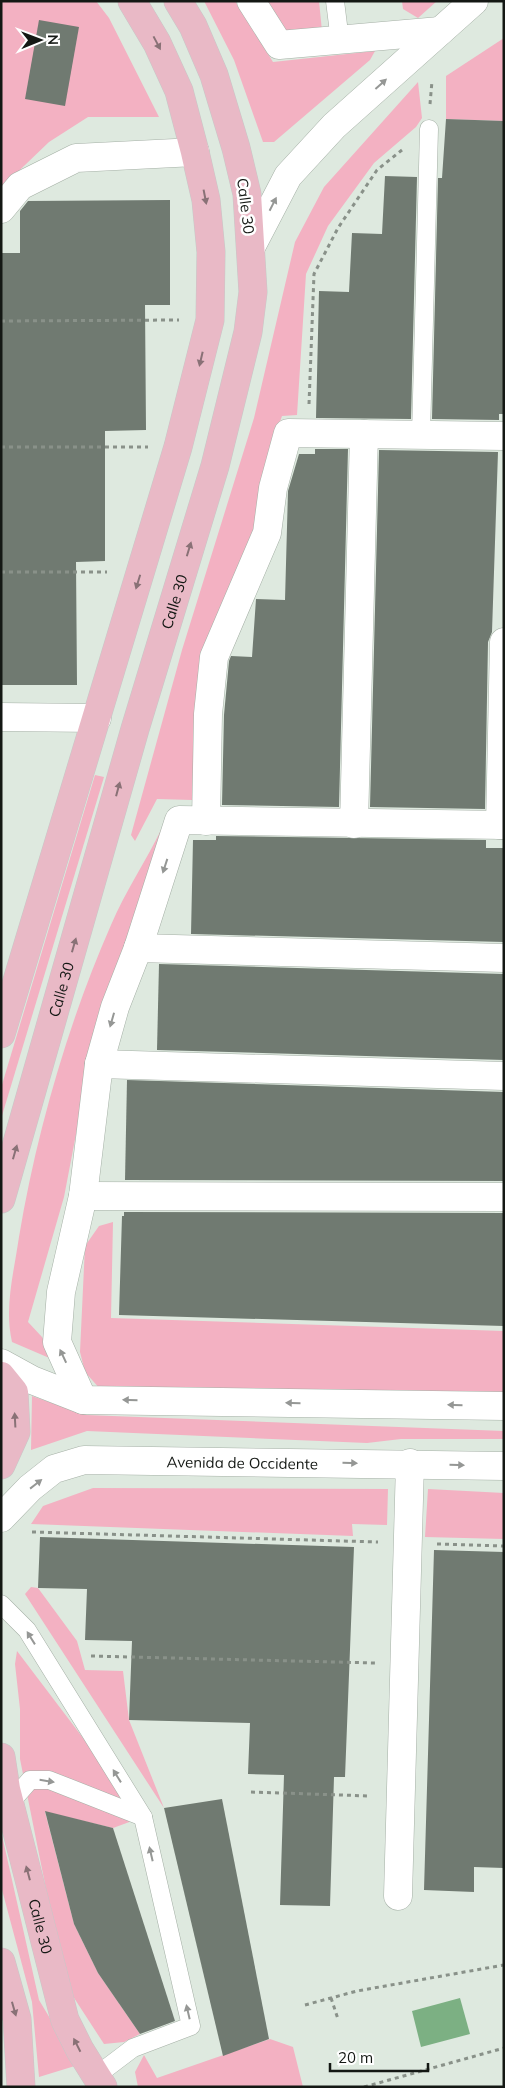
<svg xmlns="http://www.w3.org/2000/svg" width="505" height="2088" font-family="Mulish,sans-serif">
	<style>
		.green { fill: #f3b1c2 }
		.water { fill: #7cb083 }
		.building { fill: #707a71 }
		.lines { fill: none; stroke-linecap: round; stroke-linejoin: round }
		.service-casing { stroke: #a5b0a6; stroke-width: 19 }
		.minor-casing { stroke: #a5b0a6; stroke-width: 29 }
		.secondary-casing { stroke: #a5b0a6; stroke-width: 29 }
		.primary-casing { stroke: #c7c8c7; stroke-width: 29 }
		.path { stroke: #899189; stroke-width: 3; stroke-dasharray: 4 4; stroke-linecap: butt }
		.service { stroke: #fff; stroke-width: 18 }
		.minor { stroke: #fff; stroke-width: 28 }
		.secondary { stroke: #fff; stroke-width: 28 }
		.primary { stroke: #e9b9c6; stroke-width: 28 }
		.oneway { fill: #897176 }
		.oneway2 { fill: #959795 }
		.labels { text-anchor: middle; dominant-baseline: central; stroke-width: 5; stroke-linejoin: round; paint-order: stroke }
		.street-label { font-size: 15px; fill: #141814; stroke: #fff }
	</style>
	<rect width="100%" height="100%" fill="#dee9df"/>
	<g class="green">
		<polygon points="1,1 96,1 109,18 159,117 88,117 49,142 1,188"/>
		<polygon points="204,1 235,1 273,62 375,51 370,60 274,142 263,142 234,60"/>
		<polygon points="260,1 319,1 322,31 282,34"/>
		<polygon points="402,1 437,1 418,18 403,9"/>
		<polygon points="504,38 504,121 446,119 446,76"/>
		<polygon points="418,82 422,118 416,127 374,163 328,226 306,274 297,415 282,416 269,453 258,521 228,595 199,793 192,800 157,799 135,841 131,835 182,650 254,418 295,242 324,187"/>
		<polygon points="95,775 104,777 1,1119 1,1088"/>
		<path d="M162,828L168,830L90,1061L64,1197L28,1322L42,1337L54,1360L12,1342C4,1307 14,1272 19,1237C36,1134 69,1020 111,925C125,892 146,861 162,828Z"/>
		<polygon points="113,1222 111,1318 504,1331 504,1395 101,1390 85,1372 80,1352 85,1246 99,1226"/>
		<polygon points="32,1396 86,1415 504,1431 504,1439 401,1439 367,1443 87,1431 31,1450"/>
		<polygon points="93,1488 388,1489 387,1525 352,1524 353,1536 31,1524 43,1506"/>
		<polygon points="428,1489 504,1493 504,1539 425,1537"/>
		<polygon points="31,1587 38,1588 77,1641 85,1670 123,1671 129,1720 164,1808 25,1594"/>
		<polygon points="17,1651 143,1817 113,1828 45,1812 74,1924 98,1973 140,2034 124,2042 104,2044 65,1984 20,1759 20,1709 15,1664"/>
		<polygon points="1,1831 39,2000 78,2065 39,2077 32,2002 1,1886"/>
		<polygon points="270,2039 293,2047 303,2087 138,2087 135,2072 144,2055 157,2078"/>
	</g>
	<polygon class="water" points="460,1998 470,2034 421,2047 412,2011"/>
	<g class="building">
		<polygon points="39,20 79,27 65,106 25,99"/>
		<polygon points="446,119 504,121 504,414 499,414 499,420 432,419 438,178 442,178"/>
		<polygon points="385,176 417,177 411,419 316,418 319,291 349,292 352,233 382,234"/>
		<polygon points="170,200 170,305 145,305 146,430 105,431 105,561 76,562 77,685 1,685 1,253 20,253 20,211 28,201"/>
		<polygon points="315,449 348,449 339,807 222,805 224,715 229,661 231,656 252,657 256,599 285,600 288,491 299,454 315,454"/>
		<polygon points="379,450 498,452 492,632 488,642 485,809 370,807"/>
		<polygon points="216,836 486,840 486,848 504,848 504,942 191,934 193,840 216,840"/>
		<polygon points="159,964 504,974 504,1060 157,1050"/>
		<polygon points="127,1080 504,1092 504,1181 125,1180"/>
		<polygon points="124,1212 504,1213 504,1326 119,1315 122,1216 124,1216"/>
		<polygon points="40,1537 354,1547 345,1777 334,1777 330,1906 280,1905 284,1775 248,1774 250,1723 129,1720 132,1641 85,1640 87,1589 38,1588"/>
		<polygon points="434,1550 504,1552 504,1868 474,1867 474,1892 424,1890"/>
		<polygon points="222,1799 269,2039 223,2056 164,1808"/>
		<polygon points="45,1811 113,1828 175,2021 140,2034 98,1973 74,1924"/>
	</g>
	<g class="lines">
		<g class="service-casing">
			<g id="service">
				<polyline points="335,1 340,41"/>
				<polyline points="421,435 429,129"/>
				<polyline points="1,1604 27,1630 143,1817 191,2026 133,2048 96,2076"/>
				<polyline points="10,1803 30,1780 49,1780 143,1817"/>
			</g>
		</g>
		<g class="minor-casing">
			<g id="minor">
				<polyline points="251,1 279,45 440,31"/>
				<polyline points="1,209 20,186 76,158 195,152"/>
				<polyline points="251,247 288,176 334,126 474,1"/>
				<polyline points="1,717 97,718"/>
				<polyline points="206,821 208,714 214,657 267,533 273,488 288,433 504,436"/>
				<polyline points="354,824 364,434"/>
				<polyline points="500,825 504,642"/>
				<polyline points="138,948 504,958"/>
				<polyline points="99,1064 504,1076"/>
				<polyline points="83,1196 504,1197"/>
				<polyline points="83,1400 57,1342 61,1292 83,1196 99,1064 115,1007 138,948 179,820 504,825"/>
				<polyline points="398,1896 410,1463"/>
			</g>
		</g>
		<g class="secondary-casing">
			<g id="secondary">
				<polyline points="1,1363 32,1380 83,1400 504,1406"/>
				<path id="s1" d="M1,1518L30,1488L54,1469L84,1460L504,1466"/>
			</g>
		</g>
		<g class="primary-casing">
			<g id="primary">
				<polyline points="1,1034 178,447 210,320 211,252 206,200 195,152 179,91 157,43 132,1"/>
				<path id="s2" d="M1,1199L135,729L215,466L248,332L253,292L247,194L236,148L214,75L193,26L178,1"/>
				<polyline points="1,1376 14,1392 16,1432 1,1465"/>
				<path id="s3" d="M1,1757L6,1789L65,2020L80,2050L103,2087"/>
				<polyline points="1,1962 17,2019 21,2087"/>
			</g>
		</g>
		<g class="path">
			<polyline points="430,104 432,81"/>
			<polyline points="1,321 179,320"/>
			<polyline points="309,404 314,274 338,228 377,170 402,150"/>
			<polyline points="1,447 148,447"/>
			<polyline points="1,572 107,572"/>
			<polyline points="32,1532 378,1542"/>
			<polyline points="437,1544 504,1546"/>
			<polyline points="91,1656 375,1663"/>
			<polyline points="251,1792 370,1796"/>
			<polyline points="331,1998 338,2019"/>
			<polyline points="305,2005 357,1991 504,1965"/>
			<polyline points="364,2087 504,2048"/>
		</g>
		<use href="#service" class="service"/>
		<use href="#minor" class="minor"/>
		<use href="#secondary" class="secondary"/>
		<use href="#primary" class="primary"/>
	</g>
	<defs><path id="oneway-solid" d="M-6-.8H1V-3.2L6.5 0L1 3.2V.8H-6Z" transform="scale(1.25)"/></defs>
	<g class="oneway">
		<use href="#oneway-solid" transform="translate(157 43) rotate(62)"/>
		<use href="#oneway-solid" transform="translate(205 197) rotate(79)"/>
		<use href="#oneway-solid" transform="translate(201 359) rotate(103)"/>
		<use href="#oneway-solid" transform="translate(189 549) rotate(-73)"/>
		<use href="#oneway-solid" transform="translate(138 582) rotate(107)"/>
		<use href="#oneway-solid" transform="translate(118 789) rotate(-75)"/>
		<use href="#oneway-solid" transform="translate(74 945) rotate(-74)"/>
		<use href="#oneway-solid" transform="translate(15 1152) rotate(-74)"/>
		<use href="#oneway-solid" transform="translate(15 1420) rotate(-93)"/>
		<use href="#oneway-solid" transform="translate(28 1873) rotate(-105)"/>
		<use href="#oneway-solid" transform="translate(14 2009) rotate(74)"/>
		<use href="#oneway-solid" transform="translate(77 2045) rotate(-117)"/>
	</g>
	<g class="oneway2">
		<use href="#oneway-solid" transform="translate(381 84) rotate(-42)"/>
		<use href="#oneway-solid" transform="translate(273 204) rotate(-63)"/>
		<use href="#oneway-solid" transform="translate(165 866) rotate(108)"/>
		<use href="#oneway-solid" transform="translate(112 1020) rotate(106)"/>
		<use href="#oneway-solid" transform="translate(63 1356) rotate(-115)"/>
		<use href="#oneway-solid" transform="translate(130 1400) rotate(-179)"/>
		<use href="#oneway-solid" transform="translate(293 1403) rotate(-179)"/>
		<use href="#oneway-solid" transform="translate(455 1405) rotate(-179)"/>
		<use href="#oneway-solid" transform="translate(350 1463) rotate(1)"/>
		<use href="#oneway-solid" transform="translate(457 1465) rotate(2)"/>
		<use href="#oneway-solid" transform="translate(36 1484) rotate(-38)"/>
		<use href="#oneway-solid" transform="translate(31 1638) rotate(-122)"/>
		<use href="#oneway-solid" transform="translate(117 1776) rotate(-122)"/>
		<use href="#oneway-solid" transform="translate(47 1781) rotate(9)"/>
		<use href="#oneway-solid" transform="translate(151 1854) rotate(-103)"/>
		<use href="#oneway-solid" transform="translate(188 2012) rotate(-103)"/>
	</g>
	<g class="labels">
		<g class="street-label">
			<text transform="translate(246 206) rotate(83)">Calle 30</text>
			<text stroke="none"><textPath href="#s2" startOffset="622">Calle 30</textPath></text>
			<text stroke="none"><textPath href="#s2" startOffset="218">Calle 30</textPath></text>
			<text stroke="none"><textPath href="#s1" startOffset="262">Avenida de Occidente</textPath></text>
			<text stroke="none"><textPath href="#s3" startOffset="174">Calle 30</textPath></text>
		</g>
	</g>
	<rect width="505" height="2088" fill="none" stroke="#141814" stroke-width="5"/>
	<g transform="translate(40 40) rotate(89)" stroke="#ffffff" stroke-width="4" paint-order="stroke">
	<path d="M0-4L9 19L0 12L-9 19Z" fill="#141814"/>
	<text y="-8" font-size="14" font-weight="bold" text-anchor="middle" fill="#141814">N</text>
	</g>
	<path d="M330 2063v8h98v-8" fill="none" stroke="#141814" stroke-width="2.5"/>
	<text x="338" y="2063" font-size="15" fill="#141814" stroke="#ffffff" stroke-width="4" paint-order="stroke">20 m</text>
</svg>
